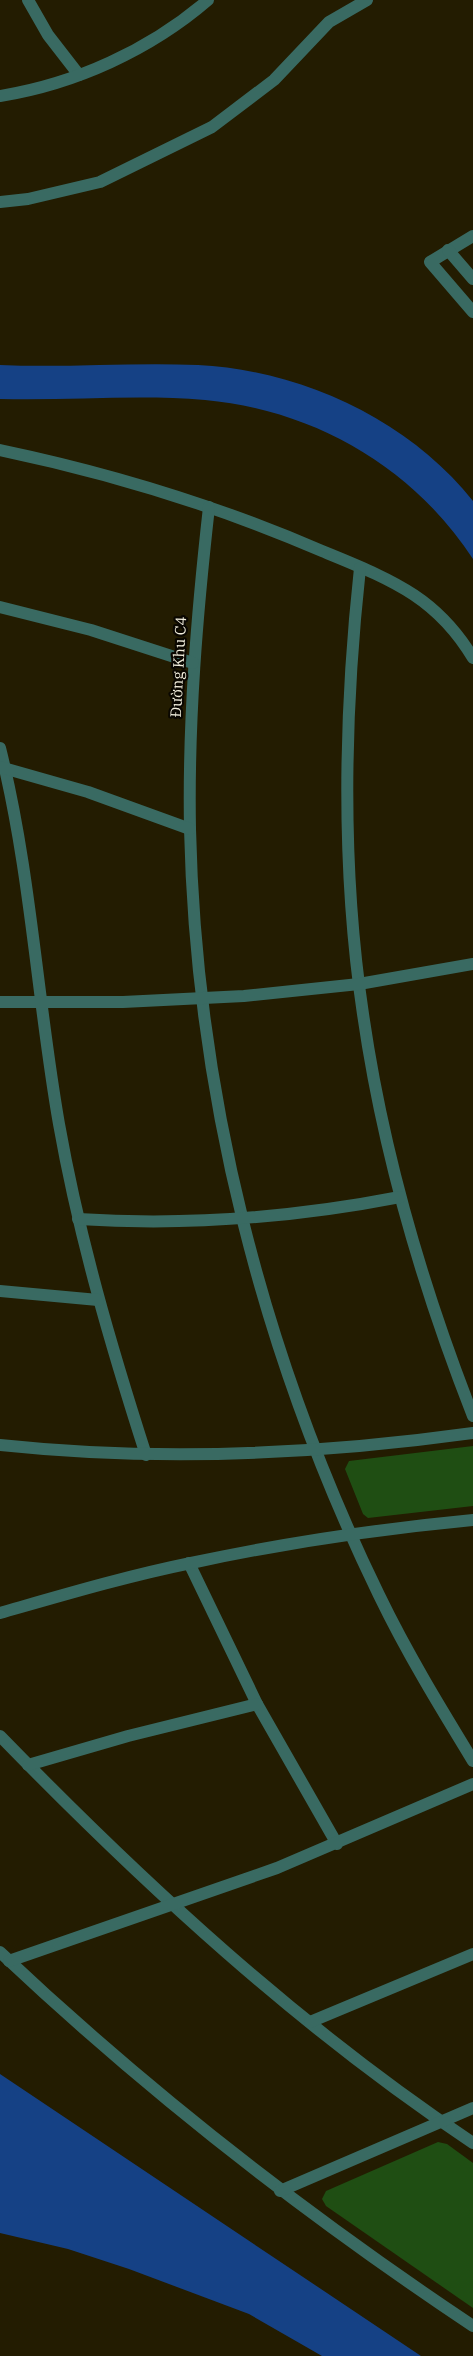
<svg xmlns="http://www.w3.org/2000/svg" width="473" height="2356" font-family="'IBM Plex Serif',serif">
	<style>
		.green { fill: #1f4e13 }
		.water { fill: #154185 }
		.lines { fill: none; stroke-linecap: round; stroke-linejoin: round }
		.street { stroke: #396a62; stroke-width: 12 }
		.labels { text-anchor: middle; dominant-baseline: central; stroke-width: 4.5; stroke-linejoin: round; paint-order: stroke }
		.street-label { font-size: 15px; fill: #f2eedd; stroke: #0a0701 }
	</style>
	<rect width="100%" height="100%" fill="#231c01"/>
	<g class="green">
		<polygon points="473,1446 473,1506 368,1518 363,1514 345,1469 349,1461"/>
		<polygon points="438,2142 447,2144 473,2163 473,2308 326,2206 322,2199 326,2191"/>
	</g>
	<g class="water">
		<path d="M0,365C66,368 132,362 198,365C301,370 409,420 473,501V559C413,467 314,410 205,400C137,394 68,401 0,399Z"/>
		<polygon points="0,2074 421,2356 322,2356 249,2314 129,2269 68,2249 0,2233"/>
	</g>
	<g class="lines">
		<g class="street">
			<polyline points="28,0 48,35 79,75"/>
			<path d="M0,96C75,84 150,50 208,0"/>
			<polyline points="0,202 28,199 100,182 212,127 274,80 329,22 367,0"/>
			<polyline points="473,236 430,262 473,312"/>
			<polyline points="448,250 473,279"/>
			<path d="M0,450C110,473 218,506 322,551C353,564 385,576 414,595C438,611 458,633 473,658"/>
			<path d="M209,507C197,614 188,721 190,829C196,1094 263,1357 379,1595C407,1653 440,1707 473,1761"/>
			<path d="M360,568C344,715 341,867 363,1014C383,1153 422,1286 473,1416"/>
			<polyline points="0,607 91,630 193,663"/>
			<path d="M0,748C31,872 37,999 59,1124C79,1237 111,1346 146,1455"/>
			<polyline points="0,767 88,792 190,829"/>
			<polyline points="0,1002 123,1002 244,996 359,984 473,964"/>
			<path d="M78,1219C188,1226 292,1218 400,1197"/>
			<polyline points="0,1291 98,1300"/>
			<path d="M0,1445C159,1462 315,1455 473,1433"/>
			<polyline points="189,1563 257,1704 337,1844"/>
			<path d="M0,1613C63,1595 127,1576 191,1563C284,1543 378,1529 473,1520"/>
			<path d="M0,1736C146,1886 299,2027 473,2143"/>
			<polyline points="28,1765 128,1736 257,1704"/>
			<path d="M0,1952C147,2091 305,2214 473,2326"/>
			<polyline points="9,1961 277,1868 473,1784"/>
			<polyline points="310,2022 473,1954"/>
			<polyline points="280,2191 473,2108"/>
		</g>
	</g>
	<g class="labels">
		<g class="street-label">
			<text transform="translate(178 667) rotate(-87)">Đường Khu C4</text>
		</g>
	</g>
</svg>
